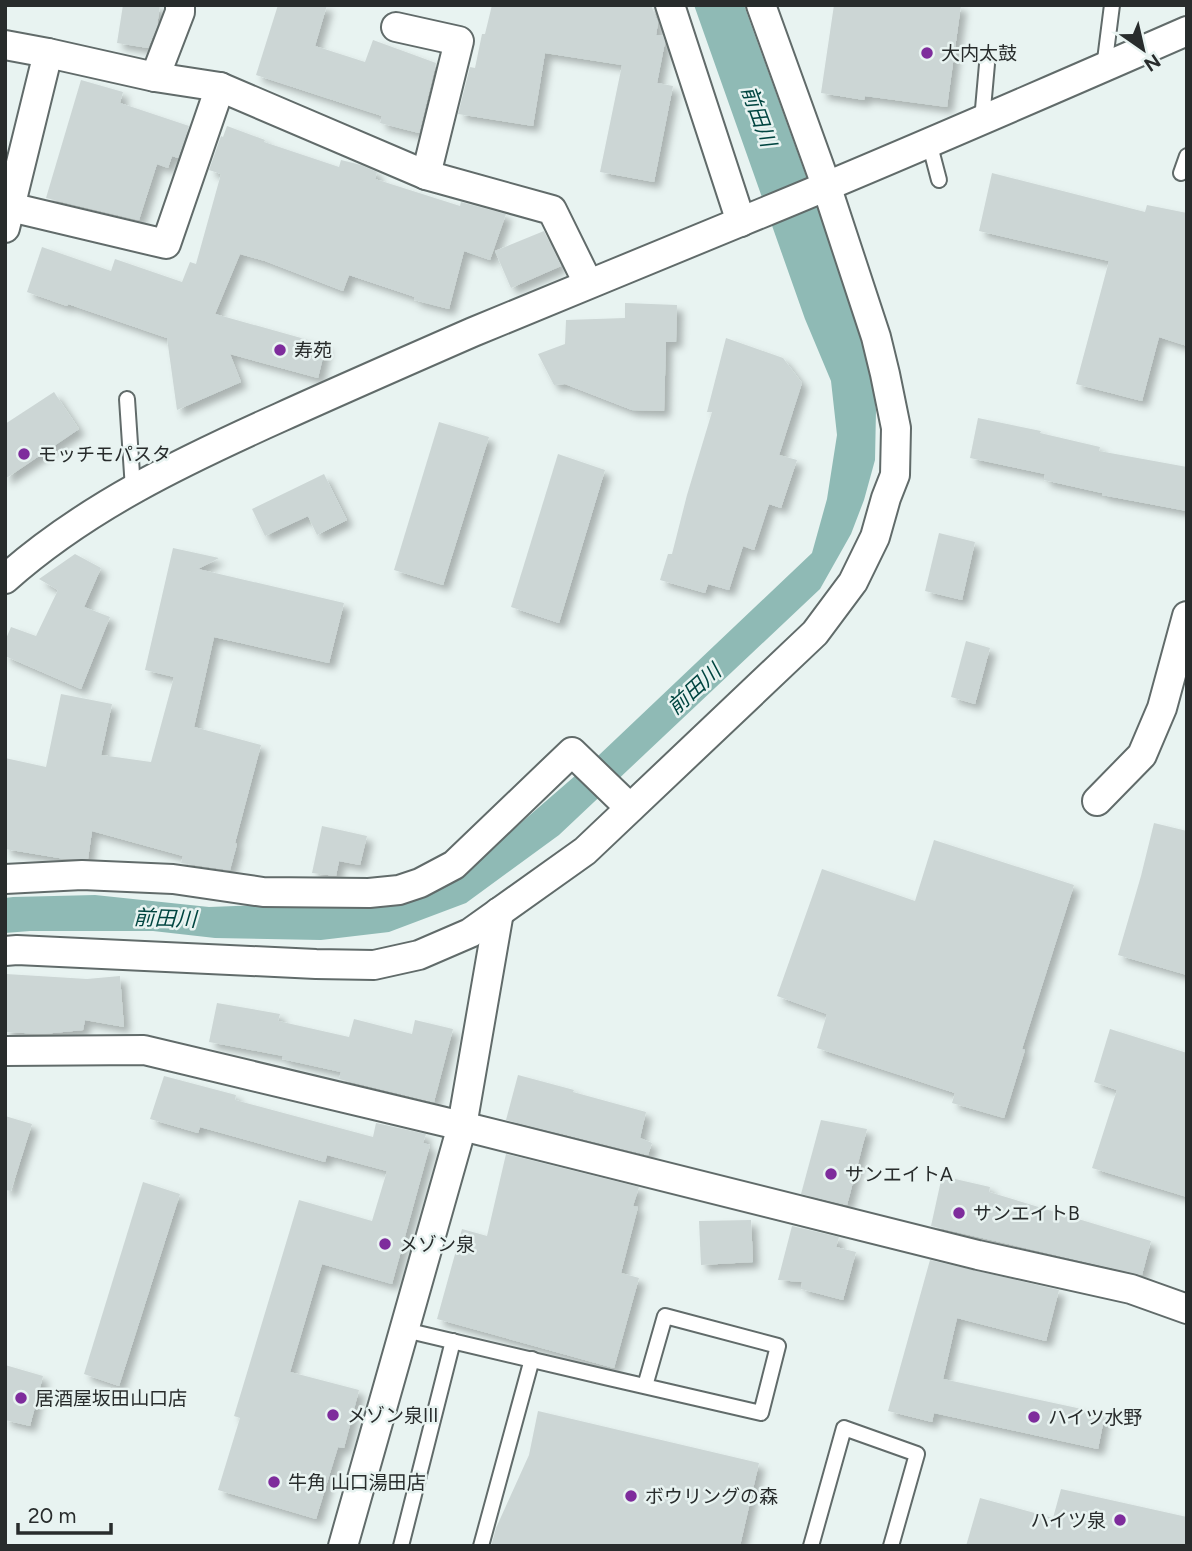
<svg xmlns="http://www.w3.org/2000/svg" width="1192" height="1551" font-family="Figtree,'Noto Sans JP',sans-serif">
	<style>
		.water { fill: #8fbab5 }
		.building { fill: #ccd6d5; filter: url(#shadow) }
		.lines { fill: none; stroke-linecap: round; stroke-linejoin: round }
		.service-casing { stroke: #616b6a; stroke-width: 18 }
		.minor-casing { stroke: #616b6a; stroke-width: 32 }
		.service { stroke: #fff; stroke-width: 14 }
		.minor { stroke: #fff; stroke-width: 28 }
		.poi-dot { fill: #7e2c9c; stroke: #e8f3f1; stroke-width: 2.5 }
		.labels { text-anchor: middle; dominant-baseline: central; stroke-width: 5; stroke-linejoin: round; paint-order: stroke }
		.poi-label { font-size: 19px; fill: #282c2c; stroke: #e8f3f1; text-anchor: start }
		.water-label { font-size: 21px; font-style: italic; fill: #004540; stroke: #e8f3f1 }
	</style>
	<defs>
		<filter id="shadow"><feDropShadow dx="6" dy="6" stdDeviation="3.5" flood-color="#0004"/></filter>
	</defs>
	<rect width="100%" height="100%" fill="#e8f3f1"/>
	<polygon class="water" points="694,5 744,5 855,311 871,370 876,410 875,460 864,500 851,534 820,589 559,835 466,903 389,932 321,940 215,938 153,931 30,931 5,933 5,898 13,897 95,895 209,907 413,899 463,873 598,756 812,553 827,499 837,435 831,381 805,319"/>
	<g class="building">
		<polygon points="123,5 160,5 157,26 148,48 117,43"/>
		<polygon points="278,5 327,5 315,46 365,62 373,40 436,63 419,133 380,123 382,116 256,75"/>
		<polygon points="492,5 651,5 658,23 656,35 663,36 665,42 657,83 673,86 654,182 600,172 622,65 545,53 533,126 458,114 470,67 475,68 482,34 485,34"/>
		<polygon points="834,5 961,5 947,107 865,96 864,100 821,93"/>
		<polygon points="81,80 123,92 120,103 189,126 178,158 172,156 168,168 157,164 139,220 46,198"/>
		<polygon points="227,126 265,140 264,142 339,167 341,160 361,165 377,172 375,179 460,206 461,202 506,214 490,260 464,251 449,309 414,300 415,297 349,275 343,291 265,261 240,254 215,314 326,345 318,378 230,354 241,382 177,410 167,338 68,304 67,306 27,292 42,247 111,271 115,259 182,282 190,262 196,264 221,174 209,170 221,136 223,137"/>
		<polygon points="992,173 1145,212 1147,205 1187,213 1187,346 1159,337 1142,401 1076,384 1109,261 979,231"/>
		<polygon points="544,231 561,266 511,288 495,251"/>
		<polygon points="625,303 677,305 676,342 666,342 664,411 632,410 565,384 554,385 538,354 565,344 566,320 625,318"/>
		<polygon points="726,338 783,358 802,383 779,455 797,460 781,508 769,504 754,550 743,546 729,590 708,584 705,593 660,580 668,554 672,554 687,495 712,412 707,412"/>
		<polygon points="54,392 79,429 5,479 5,424"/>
		<polygon points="978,418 1041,431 1040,433 1100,447 1099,451 1187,467 1187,511 1102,495 1102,493 1044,480 1045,474 970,458"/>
		<polygon points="439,422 489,437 443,585 394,570"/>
		<polygon points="558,454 605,470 559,623 511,607"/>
		<polygon points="324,474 347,520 317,535 308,516 265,536 252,509"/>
		<polygon points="939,533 975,542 962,600 925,591"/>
		<polygon points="173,548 219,558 198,569 344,603 329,663 214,637 194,727 261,745 235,843 237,844 230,870 181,863 183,856 92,831 88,859 65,859 5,849 5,758 46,767 61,694 112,704 101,755 151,762 174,677 145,670"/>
		<polygon points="75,554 101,568 84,607 110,617 81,689 5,656 5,641 11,627 36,636 58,590 39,579"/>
		<polygon points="966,641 990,648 975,704 951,697"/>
		<polygon points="1154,823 1187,831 1187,975 1118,955 1141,876"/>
		<polygon points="322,826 367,836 360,865 339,861 336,876 312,873"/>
		<polygon points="934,840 1074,885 1022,1049 1025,1050 1004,1118 952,1103 955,1093 817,1048 827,1014 777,996 822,869 915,901"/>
		<polygon points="6,974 87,979 120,976 124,1027 85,1020 83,1030 43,1034 5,1032"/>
		<polygon points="217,1003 280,1014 278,1021 349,1037 354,1019 412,1034 415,1020 453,1029 434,1102 339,1079 341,1072 282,1059 283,1056 209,1042"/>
		<polygon points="1110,1029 1187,1053 1187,1197 1092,1168 1117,1090 1094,1082"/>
		<polygon points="518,1075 574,1090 573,1092 646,1112 640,1138 652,1143 648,1155 506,1120"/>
		<polygon points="164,1076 236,1095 235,1100 373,1137 376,1123 426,1134 423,1143 430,1145 392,1284 322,1264 290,1372 359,1390 344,1448 338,1447 316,1519 218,1490 240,1418 234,1416 299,1200 372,1221 387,1171 327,1155 325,1162 200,1127 198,1133 150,1119"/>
		<polygon points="5,1116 32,1124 11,1191 5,1190"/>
		<polygon points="821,1120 867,1129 847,1205 801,1194"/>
		<polygon points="506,1154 639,1187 633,1206 638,1207 621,1273 639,1278 614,1368 437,1319 462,1229 487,1236"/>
		<polygon points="942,1176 990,1187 989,1192 1151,1241 1142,1275 931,1226"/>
		<polygon points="143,1182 180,1194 119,1386 84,1374"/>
		<polygon points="751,1220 753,1262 701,1265 699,1221"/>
		<polygon points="792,1226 839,1237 836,1247 856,1252 843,1300 801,1289 802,1282 778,1280"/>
		<polygon points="930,1260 1059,1290 1046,1341 957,1318 943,1379 1105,1414 1098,1449 934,1413 932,1422 888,1411"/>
		<polygon points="5,1365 43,1376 30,1426 5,1420"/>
		<polygon points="538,1411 759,1463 740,1546 491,1546 496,1528 529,1455"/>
		<polygon points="1061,1489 1187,1517 1187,1546 966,1546 980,1498 1053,1518"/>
	</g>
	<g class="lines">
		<g class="service-casing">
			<g id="service">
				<polyline points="1104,68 1112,5"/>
				<polyline points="982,120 987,64"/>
				<polyline points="929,142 939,180"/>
				<polyline points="1181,173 1187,156"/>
				<polyline points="127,399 133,489"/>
				<path d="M405,1330C524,1358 642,1386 761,1413L778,1346L665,1316L645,1386"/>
				<polyline points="401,1546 453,1341"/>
				<polyline points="481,1546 532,1359"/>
				<polyline points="811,1546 844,1428 917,1454 891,1546"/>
			</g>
		</g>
		<g class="minor-casing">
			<g id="minor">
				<polyline points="670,5 741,222"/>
				<polyline points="396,27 459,41 426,175"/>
				<polyline points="5,45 48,53 155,77 220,87 426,175 552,210 588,283"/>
				<polyline points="155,77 180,12 180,5"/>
				<polyline points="10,207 166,244 220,87"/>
				<polyline points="5,228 48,53"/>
				<path d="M5,579C86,507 183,461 281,417C345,388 409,360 473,332C562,295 651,259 740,222C890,161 1038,96 1187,31"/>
				<polyline points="1097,801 1142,755 1162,708 1187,616"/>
				<polyline points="5,879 82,875 173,879 263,892 369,893 399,890 420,883 454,865 572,752 630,808"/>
				<polyline points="5,951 17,950 316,964 374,965 419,955 470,933 585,851 815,633 853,582 875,537 886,498 895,475 896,428 885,374 876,337 826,185 761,5"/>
				<polyline points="5,1051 144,1050 462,1126 978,1255 1131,1289 1187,1309"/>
				<polyline points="343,1546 462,1126 499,912"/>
			</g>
		</g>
		<use href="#service" class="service"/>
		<use href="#minor" class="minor"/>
	</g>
	<g class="poi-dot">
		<circle cx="927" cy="53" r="7"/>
		<circle cx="280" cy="350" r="7"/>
		<circle cx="24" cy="454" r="7"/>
		<circle cx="831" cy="1174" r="7"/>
		<circle cx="959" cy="1213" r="7"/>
		<circle cx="385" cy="1244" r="7"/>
		<circle cx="21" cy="1398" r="7"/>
		<circle cx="333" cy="1415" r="7"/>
		<circle cx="1034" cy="1417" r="7"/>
		<circle cx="274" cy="1482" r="7"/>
		<circle cx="631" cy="1496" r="7"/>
		<circle cx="1120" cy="1520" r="7"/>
	</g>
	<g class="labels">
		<g class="poi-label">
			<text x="941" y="53">大内太鼓</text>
			<text x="294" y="350">寿苑</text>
			<text x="38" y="454">モッチモパスタ</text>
			<text x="845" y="1174">サンエイトA</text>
			<text x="973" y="1213">サンエイトB</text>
			<text x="399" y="1244">メゾン泉</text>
			<text x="35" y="1398">居酒屋坂田山口店</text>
			<text x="347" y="1415">メゾン泉III</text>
			<text x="1048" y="1417">ハイツ水野</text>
			<text x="288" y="1482">牛角 山口湯田店</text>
			<text x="645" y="1496">ボウリングの森</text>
			<text x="1106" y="1520" text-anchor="end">ハイツ泉</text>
		</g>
		<g class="water-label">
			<text transform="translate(759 116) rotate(70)">前田川</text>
			<text transform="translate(694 689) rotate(-42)">前田川</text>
			<text transform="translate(165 918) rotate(2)">前田川</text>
		</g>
	</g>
	<rect width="1192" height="1551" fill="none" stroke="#282c2c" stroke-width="14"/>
	<g transform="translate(1143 49) rotate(146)" stroke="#e8f3f1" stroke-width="5" paint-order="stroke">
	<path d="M0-5L12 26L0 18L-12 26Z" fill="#282c2c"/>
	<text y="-10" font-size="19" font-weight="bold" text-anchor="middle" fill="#282c2c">N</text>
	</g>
	<path d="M18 1523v10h93v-10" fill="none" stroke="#282c2c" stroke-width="3.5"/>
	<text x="28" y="1523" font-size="21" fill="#282c2c" stroke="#e8f3f1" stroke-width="5" paint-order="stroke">20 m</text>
</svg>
